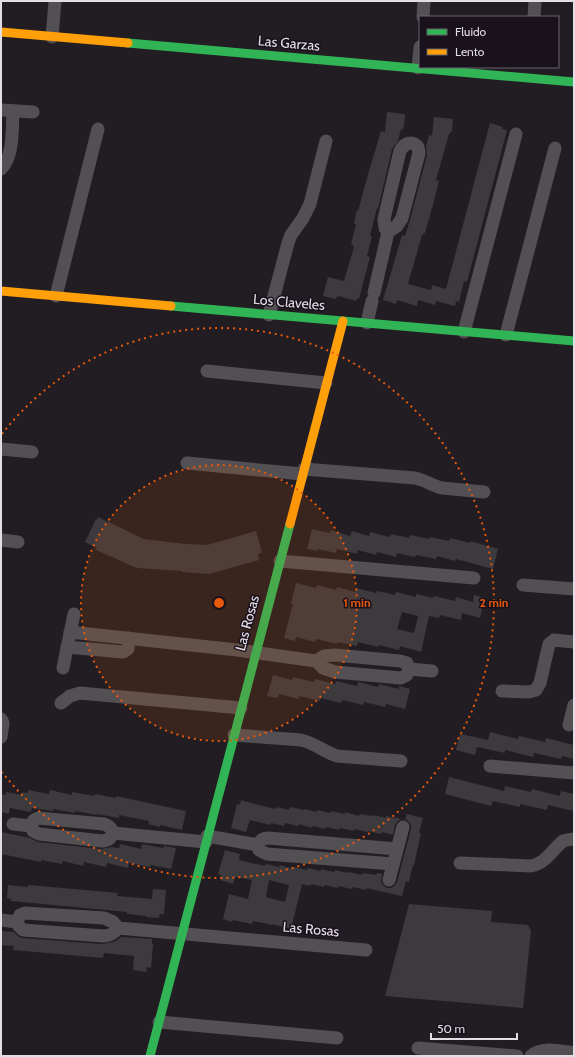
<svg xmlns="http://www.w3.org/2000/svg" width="575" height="1057" font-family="Cabin,sans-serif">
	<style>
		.building { fill: #3d3a3e; fill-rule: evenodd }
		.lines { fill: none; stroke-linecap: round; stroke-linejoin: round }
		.street { stroke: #535054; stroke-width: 13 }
		.fast { stroke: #30b455; stroke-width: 9 }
		.slow { stroke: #ff9f0a; stroke-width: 9 }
		.ring { fill: none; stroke: #e8590c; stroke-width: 2; stroke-dasharray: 2 4 }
		.labels { text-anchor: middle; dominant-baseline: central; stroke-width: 3; stroke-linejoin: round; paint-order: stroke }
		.street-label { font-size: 14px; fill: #e3dde5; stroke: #19111c }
		.centre { fill: #e8590c; stroke: #19111c; stroke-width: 2 }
		.ring-label { font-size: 12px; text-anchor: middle; font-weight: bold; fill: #e8590c; stroke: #19111c; stroke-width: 3; stroke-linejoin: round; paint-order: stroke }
	</style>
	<rect width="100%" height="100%" fill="#211d22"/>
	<g class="building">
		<polygon points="387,112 405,114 404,127 403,127 403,130 401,129 398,141 392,149 378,209 377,208 370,236 372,236 367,256 370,257 359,299 357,298 356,301 339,296 339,297 337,296 336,299 323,296 328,277 344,281 354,247 353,247 353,245 351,244 356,224 354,223 357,210 358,211 369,171 381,131 385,132"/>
		<polygon points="434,117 453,119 452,132 450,132 450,134 449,134 436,180 439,181 434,200 434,201 425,233 424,233 423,235 422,235 408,284 431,290 432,285 446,289 490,123 503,127 502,129 507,130 467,282 464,281 459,302 456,301 455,306 436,301 435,305 418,300 417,306 397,300 396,304 383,300 402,235 405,236 410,220 427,155 426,146 429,135 432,136"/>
		<polygon points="98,517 144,539 185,544 207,545 256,531 262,553 258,554 259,560 209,574 182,572 182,571 137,568 96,550 97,548 85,542 96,519 97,520"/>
		<polygon points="312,529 330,533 330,530 350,536 352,531 369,536 370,532 390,537 391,534 409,538 410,535 430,539 430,537 449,541 450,538 470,543 470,541 498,549 493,569 456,559 455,561 437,556 436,559 416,555 415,557 397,553 396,557 377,552 376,555 358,550 357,554 337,549 336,553 318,549 318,551 307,549"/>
		<path d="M296,583L316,588L317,585L336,590L337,587L355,592L356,588L376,593L377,591L395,595L396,592L416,597V594L433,598L434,596L455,601L456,597L473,602L474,595L485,598L480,618L462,613L461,620L440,615L439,618L429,616L421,652L400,646L399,650L379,645L378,647L358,642L357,646L337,642V644L316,639L315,642L296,637L295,641L284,638L293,604L291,603ZM402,612L418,616L414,633L397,629Z"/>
		<polygon points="273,675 292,680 293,677 314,682 315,679 335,684 336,681 357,686 358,682 378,687 379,684 399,689 399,686 410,689 405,709 386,704 385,707 364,702 363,705 342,700 341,703 321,698 320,701 299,696 299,699 279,694 278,698 267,696"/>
		<polygon points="490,732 518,739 519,736 545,742 546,738 574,745 574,759 562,756 561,759 534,753 533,757 505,750 505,753 477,747 475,755 456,750 460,734 488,740"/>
		<polygon points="449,777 504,791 505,786 531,792 532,789 560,796 561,791 574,794 574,811 548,805 547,810 520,804 520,807 493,801 491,806 445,794"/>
		<polygon points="28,790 49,794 50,790 72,795 72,792 94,796 95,794 116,798 116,796 186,811 182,830 160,825 160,827 148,824 149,821 119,815 119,818 97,814 97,815 75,811 75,813 53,809 53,811 32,808 31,812 10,808 9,814 1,812 1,794 6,795 6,792 22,795 22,792 28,793"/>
		<polygon points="241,800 254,804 276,809 276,807 289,810 290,807 304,810 304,809 317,812 317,810 331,813 331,811 345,814 345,812 359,816 360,814 373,816 373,815 386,818 386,816 401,819 398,821 395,825 393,835 382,832 381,834 368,831 368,832 354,829 354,831 340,828 339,830 326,827 325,829 313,826 312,828 299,824 298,826 285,823 284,826 271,823 270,825 250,820 246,832 231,828 237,804 240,805"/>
		<path d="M407,814L423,818L419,833H421L414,865H413L409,882L406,881L402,896L366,888V890L353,887L352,889L338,886V888L325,885L324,887L311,884V886L302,884L291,929L272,924V925L253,921L252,924L233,920L232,922L223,919L229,894L248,899L252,880L235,877L233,884L220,880L221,875L218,874L225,850L240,854L239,860L265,866L266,864L279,867L280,865L293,869V867L307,870L308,868L321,871V869L334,872L335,870L348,873L349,872L362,875V873L376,875L377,873L382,874L381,882L383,885L387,888H391L394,886L397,882L411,829V825L408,821L405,819ZM269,880L289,885L285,902L266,897Z"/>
		<polygon points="1,832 30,838 38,842 101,849 111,847 119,848 120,844 141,849 142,844 163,848 164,846 176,848 171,869 151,865 150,867 129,863 128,868 107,863 106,867 84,862 83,866 63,861 62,864 41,860 41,862 1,854"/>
		<polygon points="8,885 28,887 28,885 40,886 118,893 117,896 152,899 153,889 166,890 164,914 160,914 159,918 146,917 146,916 127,914 127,912 11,901 11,899 7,898"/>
		<polygon points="409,904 492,911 491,922 528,925 531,931 523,1008 385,996"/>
		<polygon points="1,931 14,932 18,936 22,938 102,944 113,942 116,941 121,937 152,939 152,944 153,944 151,968 147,967 146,972 133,970 134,956 104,953 103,958 13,950 14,946 1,945"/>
	</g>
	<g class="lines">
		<g class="street">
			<polyline points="423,17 424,1"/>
			<polyline points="534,17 535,1"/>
			<polyline points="52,37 55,1"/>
			<polyline points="418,68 420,47"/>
			<polyline points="1,110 33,112"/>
			<path d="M1,169C14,156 12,129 13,111"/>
			<path d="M374,293L388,232L385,228L384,219L400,151C404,143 412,140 418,147L419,153L402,218L397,226L388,232"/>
			<polyline points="56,296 98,129"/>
			<polyline points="269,315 288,243 291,235 303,218 310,204 326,141"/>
			<polyline points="367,323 372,301"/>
			<polyline points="464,332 516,134"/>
			<polyline points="506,335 555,148"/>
			<polyline points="207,371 326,383"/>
			<polyline points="1,449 32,452"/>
			<polyline points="187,463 302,474"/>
			<path d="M304,469L415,478C425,480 433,486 442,488L484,492"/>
			<polyline points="1,540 18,542"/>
			<polyline points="280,561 474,578"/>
			<polyline points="523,585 574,589"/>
			<polyline points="70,632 237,650 316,661 323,668 335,672 401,678 407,675 409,669 407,663 400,661 335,655 324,656 316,661"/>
			<polyline points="67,647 123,652 128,649 129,638"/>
			<polyline points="63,668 74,614"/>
			<polyline points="409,669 432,671"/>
			<polyline points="502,691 529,692 536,690 540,683 549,644 554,640 574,642"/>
			<polyline points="61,703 70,696 80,693 241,708"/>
			<polyline points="1,719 3,723 1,737"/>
			<polyline points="569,725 574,705"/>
			<path d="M234,735L301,740C315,743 324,752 337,756L401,761"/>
			<polyline points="490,766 574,773"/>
			<path d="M38,818L104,824C116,828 115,840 102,841L39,834L33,831L31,826L34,820Z"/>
			<polyline points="13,824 31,826"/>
			<polyline points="113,833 206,842"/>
			<polyline points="207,836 258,845"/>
			<path d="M460,863L531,866C546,863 551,851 563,841L567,840L574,839"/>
			<path d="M393,864L267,854L259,850C257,844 260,838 268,838L397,849"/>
			<polyline points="389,880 403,827"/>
			<polyline points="1,920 17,922"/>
			<path d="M118,928C114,934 110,936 103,936L23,930L18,925L17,922L20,915L25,913L104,918L113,922L118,928L366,950"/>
			<polyline points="159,1022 337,1038"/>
			<polyline points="418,1048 517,1056"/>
			<path d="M531,1056C542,1046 560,1051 574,1053"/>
		</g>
		<g class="fast">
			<polyline points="128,43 574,82"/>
			<polyline points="171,306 574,341"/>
			<polyline points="150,1056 290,524"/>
		</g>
		<g class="slow">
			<polyline points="1,32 128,43"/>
			<polyline points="1,291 171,306"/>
			<polyline points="290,524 343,321"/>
		</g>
	</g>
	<circle cx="219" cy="603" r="138" fill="#e8590c" fill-opacity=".12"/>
	<g class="ring">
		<circle cx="219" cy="603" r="138"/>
		<path d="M2 434A275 275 0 1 1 2 772"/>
	</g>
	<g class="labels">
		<g class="street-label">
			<text transform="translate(289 43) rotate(5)">Las Garzas</text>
			<text transform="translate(289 302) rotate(5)">Los Claveles</text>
			<text transform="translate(247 623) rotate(-75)">Las Rosas</text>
			<text transform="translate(311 929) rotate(5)">Las Rosas</text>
		</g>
	</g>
	<circle cx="219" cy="603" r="6" class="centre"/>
	<g class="ring-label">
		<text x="357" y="607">1 min</text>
		<text x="494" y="607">2 min</text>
	</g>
	<rect width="575" height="1057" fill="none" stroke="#e3dde5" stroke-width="4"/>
	<rect x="419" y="16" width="140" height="52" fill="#19111c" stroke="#6a636c"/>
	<rect x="427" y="29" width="20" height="6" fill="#30b455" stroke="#6a636c"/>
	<text x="455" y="36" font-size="12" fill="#e3dde5">Fluido</text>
	<rect x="427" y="49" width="20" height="6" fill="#ff9f0a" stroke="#6a636c"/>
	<text x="455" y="56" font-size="12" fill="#e3dde5">Lento</text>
	<path d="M431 1033v6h86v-6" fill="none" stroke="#e3dde5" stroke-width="2"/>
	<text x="437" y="1033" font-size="12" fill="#e3dde5" stroke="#19111c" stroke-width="3" paint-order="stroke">50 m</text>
</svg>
